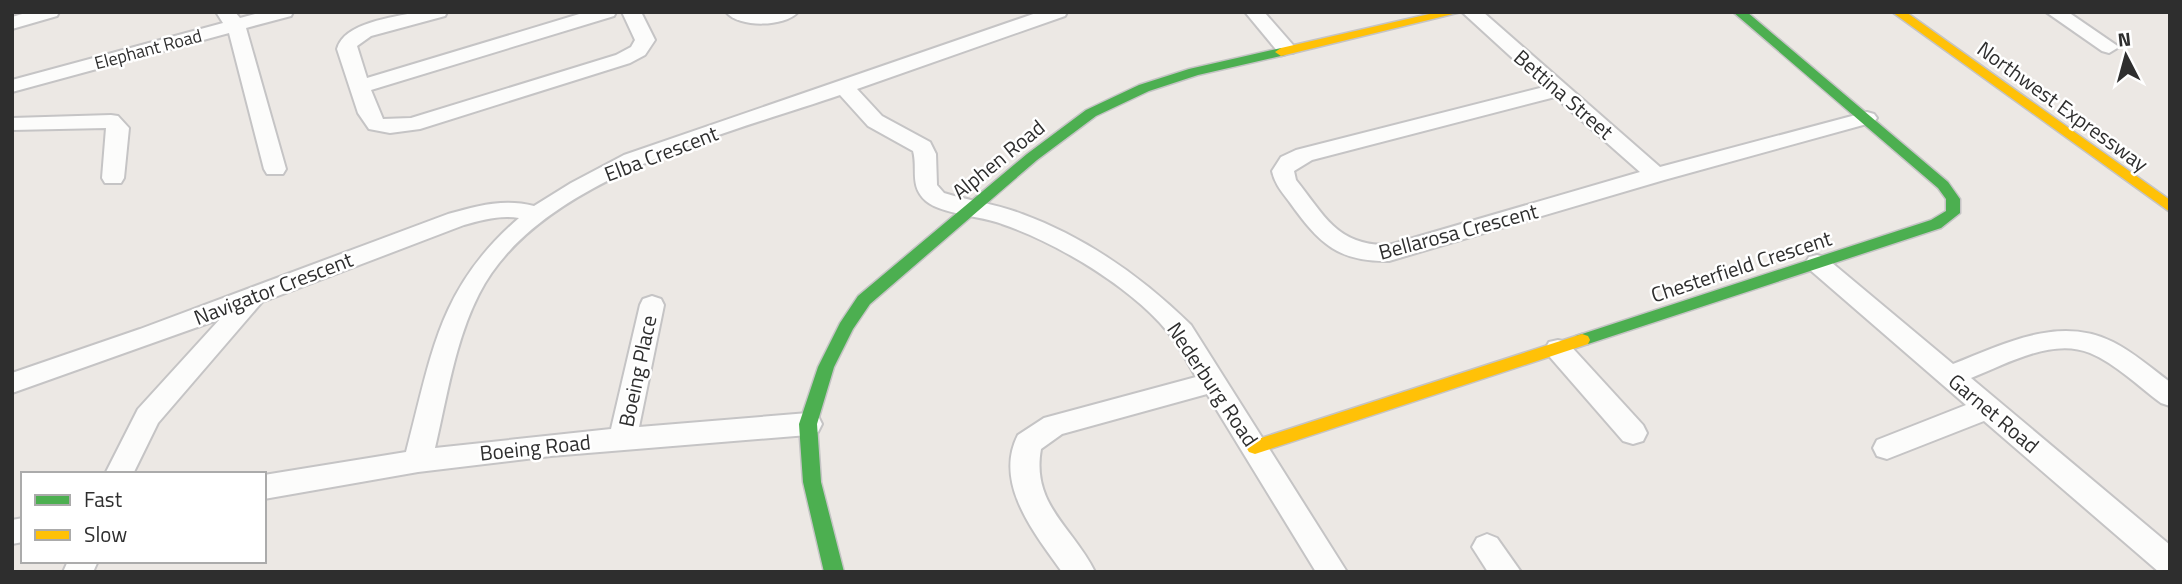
<svg xmlns="http://www.w3.org/2000/svg" width="2182" height="584" font-family="'Titillium Web',sans-serif">
	<style>
		.lines { fill: none; stroke-linecap: round; stroke-linejoin: round }
		.street-casing { stroke: #c5c4c5; stroke-width: 4 }
		.fast-casing { stroke: #c5c4c5; stroke-width: 3 }
		.slow-casing { stroke: #c5c4c5; stroke-width: 3 }
		.street { fill: #fcfcfb; fill-rule: evenodd }
		.fast { fill: #4caf50; fill-rule: evenodd }
		.slow { fill: #ffc107; fill-rule: evenodd }
		.labels { text-anchor: middle; dominant-baseline: central; stroke-width: 5; stroke-linejoin: round; paint-order: stroke }
		.far-street-label { font-size: 18px; fill: #2e2e2e; stroke: #fff }
		.street-label { font-size: 21px; fill: #2e2e2e; stroke: #fff }
	</style>
	<rect width="100%" height="100%" fill="#ece8e4"/>
	<g class="lines">
		<g class="street-casing">
			<g id="street">
				<polygon points="29,12 59,12 57,16 12,29 12,17"/>
				<polygon points="216,12 235,12 240,18 262,12 293,12 291,16 246,28 286,169 283,174 267,174 264,169 229,33 12,92 12,80 223,23"/>
				<path d="M416,12H447L445,16L371,36L357,46L367,78L586,12H616L614,16L371,90L383,119L411,118L616,55L631,47L635,40L622,12H641L655,40L645,55L630,63L420,129L390,133L369,129L358,113L337,49C344,22 393,18 416,12Z"/>
				<path d="M726,12H798C785,27 739,28 726,12Z"/>
				<path d="M1039,12H1067L1065,16L857,89L882,116L930,142L936,154L937,185L944,193C970,201 997,204 1022,214C1087,238 1142,277 1191,325L1347,572H1316L1207,394L1062,434L1041,449C1031,505 1073,527 1095,572H1062C1035,534 993,483 1018,435L1044,418L1196,377C1189,365 1182,352 1174,340C1139,291 1058,243 1002,224C982,216 941,214 926,201C909,186 918,169 913,151L868,126L840,95C727,134 537,179 479,294C455,341 447,397 435,448L611,429L640,305L643,299L652,296L661,299L664,305L639,427L808,413L818,416L822,424L818,432L808,435L551,456L418,472L264,499V475L406,452C432,354 438,288 519,218C500,215 482,220 464,225L262,302L158,423L133,474H105L138,409L220,319L12,393V373L140,329L448,214C477,206 504,198 534,206L571,183L624,155Z"/>
				<polygon points="1245,12 1264,12 1293,45 1296,49 1293,53 1279,53"/>
				<path d="M1462,12H1483L1660,167L1867,112L1874,114L1877,118L1874,122L1664,180L1389,261C1338,262 1319,243 1291,204C1283,193 1275,185 1272,171L1281,157L1296,150L1544,87ZM1555,97L1640,172L1389,245C1337,246 1325,216 1296,180L1294,171L1312,160Z"/>
				<polygon points="2046,12 2068,12 2119,47 2109,53 2102,51"/>
				<polygon points="111,115 118,116 129,128 124,178 121,183 105,183 102,178 106,128 12,130 12,118"/>
				<path d="M1817,255L1825,257L1953,364C2004,344 2059,315 2113,342C2133,352 2151,368 2170,382V406L2161,403C2138,386 2116,364 2090,353C2052,337 2005,365 1971,378L2170,545V572H2159L1984,421L1887,459L1877,456L1873,448L1877,440L1966,405L1809,269L1805,263L1809,257Z"/>
				<polygon points="1558,340 1567,342 1643,425 1647,433 1643,441 1633,444 1623,441 1549,356 1545,349 1549,342"/>
				<polygon points="23,518 23,542 12,544 12,520"/>
				<polygon points="1487,534 1497,538 1521,572 1488,572 1472,547 1477,538"/>
				<polygon points="68,561 98,561 93,572 63,572"/>
			</g>
		</g>
		<g class="fast-casing">
			<g id="fast">
				<polygon points="1733,12 1747,12 1948,182 1960,199 1960,213 1941,228 1588,344 1576,344 1574,340 1576,336 1931,220 1946,211 1946,199 1938,188"/>
				<polygon points="1281,48 1287,52 1285,55 1198,75 1149,91 1096,116 1037,160 870,304 853,329 834,367 817,424 821,482 844,572 824,572 803,482 799,424 818,367 840,323 858,296 1027,154 1086,110 1139,85 1189,69"/>
			</g>
		</g>
		<g class="slow-casing">
			<g id="slow">
				<polygon points="1438,12 1461,12 1281,56 1275,52 1281,48"/>
				<polygon points="1892,12 1906,12 2170,200 2170,212"/>
				<polygon points="1582,334 1588,336 1590,340 1588,344 1255,454 1249,452 1246,447 1249,442"/>
			</g>
		</g>
		<use href="#street" class="street"/>
		<use href="#fast" class="fast"/>
		<use href="#slow" class="slow"/>
	</g>
	<g class="labels">
		<g class="far-street-label">
			<text transform="translate(148 49) rotate(-15)">Elephant Road</text>
		</g>
		<g class="street-label">
			<text transform="translate(1564 94) rotate(41)">Bettina Street</text>
			<text transform="translate(2063 106) rotate(36)">Northwest Expressway</text>
			<text transform="translate(661 153) rotate(-21)">Elba Crescent</text>
			<text transform="translate(998 159) rotate(-39)">Alphen Road</text>
			<text transform="translate(1458 231) rotate(-15)">Bellarosa Crescent</text>
			<text transform="translate(1741 266) rotate(-18)">Chesterfield Crescent</text>
			<text transform="translate(273 288) rotate(-21)">Navigator Crescent</text>
			<text transform="translate(637 371) rotate(-78)">Boeing Place</text>
			<text transform="translate(1213 384) rotate(56)">Nederburg Road</text>
			<text transform="translate(1994 413) rotate(40)">Garnet Road</text>
			<text transform="translate(535 447) rotate(-6)">Boeing Road</text>
		</g>
	</g>
	<rect width="2182" height="584" fill="none" stroke="#2e2e2e" stroke-width="28"/>
	<rect x="21" y="472" width="245" height="91" fill="#ffffff" stroke="#ababab" stroke-width="2"/>
	<rect x="35" y="495" width="35" height="10" fill="#4caf50" stroke="#ababab" stroke-width="2"/>
	<text x="84" y="507" font-size="21" fill="#2e2e2e">Fast</text>
	<rect x="35" y="530" width="35" height="10" fill="#ffc107" stroke="#ababab" stroke-width="2"/>
	<text x="84" y="542" font-size="21" fill="#2e2e2e">Slow</text>
	<g transform="translate(2126 56) rotate(354)" stroke="#ffffff" stroke-width="5" paint-order="stroke">
	<path d="M0-5L12 26L0 18L-12 26Z" fill="#2e2e2e"/>
	<text y="-10" font-size="19" font-weight="bold" text-anchor="middle" fill="#2e2e2e">N</text>
	</g>
</svg>
